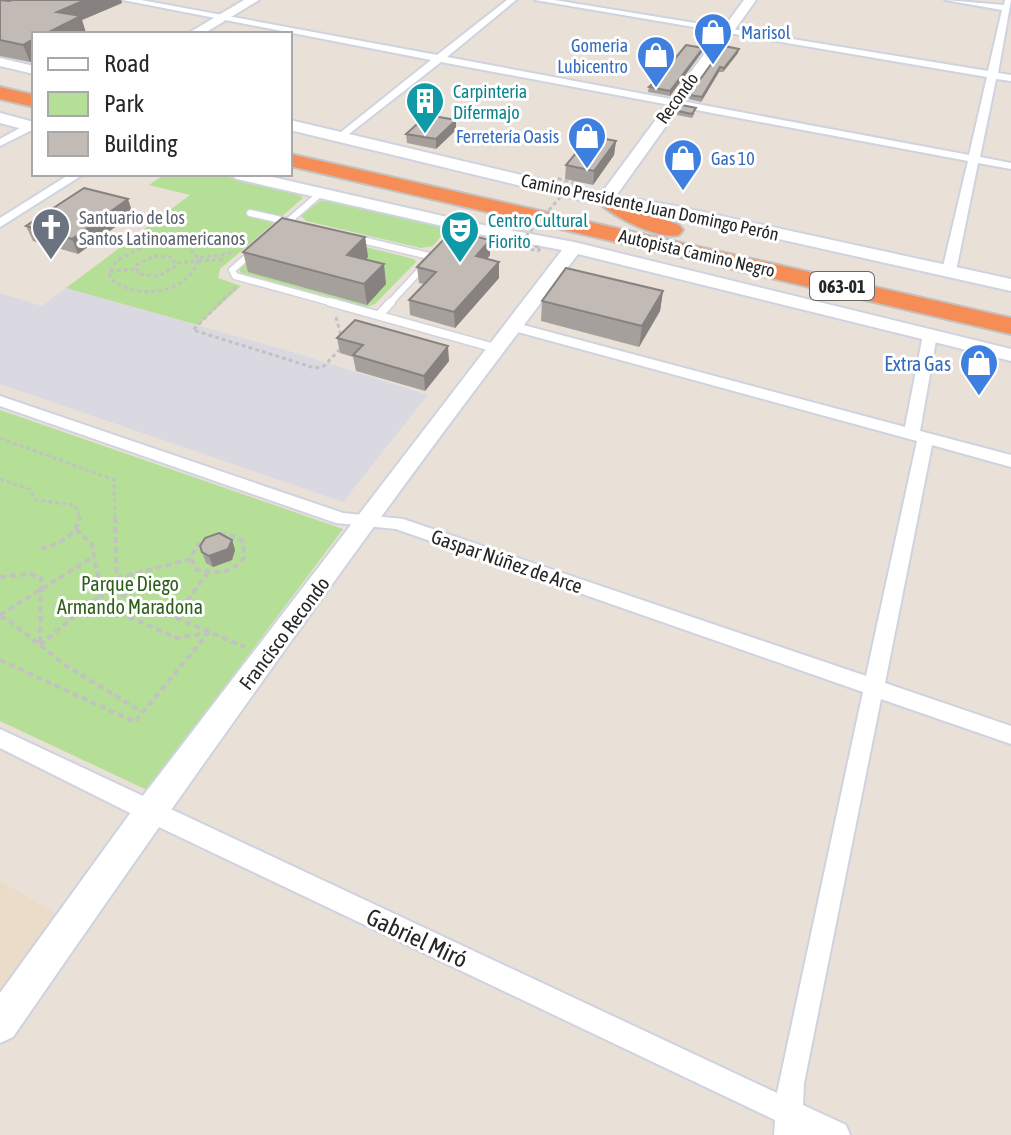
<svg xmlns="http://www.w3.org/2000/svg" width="1011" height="1135" font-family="'Asap Condensed',sans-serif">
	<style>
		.industrial { fill: #dad9e1 }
		.education { fill: #eadcc8 }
		.green { fill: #b5de96 }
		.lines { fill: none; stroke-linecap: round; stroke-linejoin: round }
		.lane-far1-casing { stroke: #ced3df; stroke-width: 9 }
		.lane-casing { stroke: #ced3df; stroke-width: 11 }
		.street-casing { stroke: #ced3df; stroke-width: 4 }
		.secondary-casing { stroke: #ced3df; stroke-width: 4 }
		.highway-casing { stroke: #c2c2c2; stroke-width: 4 }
		.path-far1 { stroke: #c2c2c2; stroke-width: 3; stroke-dasharray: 4 3; stroke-linecap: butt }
		.path { stroke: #c2c2c2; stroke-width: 4; stroke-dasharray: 6 4; stroke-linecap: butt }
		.lane-far1 { stroke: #fff; stroke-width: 6 }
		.lane { stroke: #fff; stroke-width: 8 }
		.street { fill: #fff; fill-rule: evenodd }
		.secondary { fill: #fff; fill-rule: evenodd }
		.highway { fill: #f68d56; fill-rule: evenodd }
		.path-bridge { stroke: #c2c2c2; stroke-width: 3; stroke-dasharray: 4 3; stroke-linecap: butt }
		.wall { fill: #a6a09c }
		.shaded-wall { fill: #87827f }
		.building { fill: #c1bab5; stroke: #87827f; stroke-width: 2 }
		.labels { text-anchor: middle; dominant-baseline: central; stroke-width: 6; stroke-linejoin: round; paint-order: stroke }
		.far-shop-label { font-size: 18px; fill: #366cbe; stroke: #fff; text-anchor: start }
		.far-culture-label { font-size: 18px; fill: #0d838f; stroke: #fff; text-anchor: start }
		.far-street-label { font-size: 18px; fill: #262626; stroke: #fff }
		.far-worship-label { font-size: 18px; fill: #5b616d; stroke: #fff; text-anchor: start }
		.shield { fill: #fff; stroke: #676767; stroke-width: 2 }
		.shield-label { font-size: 18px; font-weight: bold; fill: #262626 }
		.shop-label { font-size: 20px; fill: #366cbe; stroke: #fff; text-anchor: end }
		.street-label { font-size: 20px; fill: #262626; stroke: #fff }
		.park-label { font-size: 20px; fill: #2f5e1c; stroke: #fff }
		.near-street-label { font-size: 24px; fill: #262626; stroke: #fff }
	</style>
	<rect width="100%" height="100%" fill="#e9e0d8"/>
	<polygon class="industrial" points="66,288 296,353 428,395 343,502 0,384 0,293 42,306"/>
	<polygon class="education" points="0,881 60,916 0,995"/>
	<g class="green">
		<polygon points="165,174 213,174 295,191 303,198 220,269 218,278 241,286 198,325 66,288 190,195 149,185"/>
		<polygon points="330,200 442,226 446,230 433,246 421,248 306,221 301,216 320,201"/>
		<polygon points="293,229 414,259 416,262 375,304 367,307 241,273 239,269 285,231"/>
		<polygon points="0,410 343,529 147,790 0,721"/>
	</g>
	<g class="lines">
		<g class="lane-far1-casing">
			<g id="lane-far1">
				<polyline points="250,213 290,222"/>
				<polyline points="283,226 322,192"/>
				<polyline points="354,238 433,257"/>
				<polyline points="253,252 232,270 235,276 337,304"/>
				<polyline points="389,304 425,265"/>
			</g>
		</g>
		<g class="lane-casing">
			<g id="lane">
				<polyline points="330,302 495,348"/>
				<polyline points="379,315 391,302"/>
			</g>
		</g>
		<g class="street-casing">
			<g id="street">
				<polygon points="123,0 141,0 437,55 507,0 516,0 447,57 969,155 987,77 535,0 554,0 988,71 1002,10 945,0 1004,5 1005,0 1011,0 998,73 1011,75 1011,81 996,79 980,157 1011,163 1011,169 978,163 956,271 949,275 942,271 968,161 441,62 340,141 335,138 336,136 431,60"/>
				<polygon points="27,124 34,124 34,129 0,146 0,139"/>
				<polygon points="70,174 84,174 0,227 0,218"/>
				<polygon points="512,322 905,427 923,335 925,332 935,332 937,335 920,431 1011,455 1011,467 932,445 885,683 1011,726 1011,744 881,699 804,1083 803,1105 846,1125 850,1135 774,1135 775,1120 142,819 0,748 0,729 777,1093 863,692 396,529 336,523 0,406 0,396 343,513 403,519 866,676 917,441 507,329 505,326"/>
			</g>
		</g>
		<g class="secondary-casing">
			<g id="secondary">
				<polygon points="244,0 259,0 203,34 187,34"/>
				<polygon points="744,0 756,0 616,196 676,206 1011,279 1011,291 676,216 584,201 290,130 290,120 601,194"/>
				<polygon points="0,58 34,66 34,74 0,66"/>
				<polygon points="0,113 34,122 34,132 0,123"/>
				<path d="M229,174H259L478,224L574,242L1011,349V361L578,254C382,509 196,772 13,1037L0,1043V993L139,801L562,250L478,234L237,179Z"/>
			</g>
		</g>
		<g class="highway-casing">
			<g id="highway">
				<polygon points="0,87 34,95 34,107 0,99"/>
				<polygon points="290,154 1011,318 1011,334 290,166"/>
				<path d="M606,191L640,210L679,225L683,230L679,235C658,240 608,215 595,198Z"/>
			</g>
		</g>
		<g class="path-far1">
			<path d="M150,244L188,247L199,259C188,294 138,301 111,279L109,273L117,260Z"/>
			<polygon points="154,256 172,257 176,266 159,276 138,274 137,264"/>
			<polyline points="200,258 231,253"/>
			<polyline points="177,263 226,259"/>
			<polyline points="110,271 136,269"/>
			<polyline points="236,287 193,330 315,368 324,366 342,347"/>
			<polyline points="336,317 342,340"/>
			<polyline points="0,438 114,480 115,519"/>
			<polyline points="0,479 29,489 36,500 75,505 80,519"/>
		</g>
		<g class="path">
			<polyline points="115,517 117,593 245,647"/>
			<polyline points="76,529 92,545 102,597 111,609 177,638 207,633"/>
			<path d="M220,534H229L243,541L244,558C230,575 217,573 197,570L191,559L196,546Z"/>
			<path d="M41,549C58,545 76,536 80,517"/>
			<polyline points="0,577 30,574 41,578 40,645"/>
			<polyline points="117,578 191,559"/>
			<polyline points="0,615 93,557"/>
			<polyline points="0,617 7,619 65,665 142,712"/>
			<polyline points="175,617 207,574"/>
			<polyline points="40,645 101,594"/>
			<polyline points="0,660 135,722 209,632"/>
		</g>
		<use href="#lane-far1" class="lane-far1"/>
		<use href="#lane" class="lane"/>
		<use href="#street" class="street"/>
		<use href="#secondary" class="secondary"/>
		<use href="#highway" class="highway"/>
		<polyline class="path-bridge" points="502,239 500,242 538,251 541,248 520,243 571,185 584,186 556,178 554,181"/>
	</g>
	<g class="wall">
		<polygon points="0,0 9,1 12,0 121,0 122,3 82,20 86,33 30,62 0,56"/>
		<polygon points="724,46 738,53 723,72 719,72 701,102 689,99 689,95"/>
		<polygon points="702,52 670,96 648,92 649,87"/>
		<polygon points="678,111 695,113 692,118 677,115"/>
		<polygon points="456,120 456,130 436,149 407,143 406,134"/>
		<polygon points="616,141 614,155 593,185 565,179 566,165"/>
		<polygon points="133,214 78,254 33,241 26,226"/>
		<polygon points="365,237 368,257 366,259 386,284 367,305 248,272 243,252"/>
		<polygon points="490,240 490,255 487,259 499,262 499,278 455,328 410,315 409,300 424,284 419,283 417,267"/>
		<polygon points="663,291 660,311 639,347 541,321 542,301"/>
		<polygon points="337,338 449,361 425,391 356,371 353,357 340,353"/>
		<polygon points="232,540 235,550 232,560 213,567 206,563 202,552"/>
	</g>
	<g class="shaded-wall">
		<polygon points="85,0 121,0 122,3 82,20 86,33 85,34 45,34 57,12"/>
		<polygon points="34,39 34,60 30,62 23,45"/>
		<polygon points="703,48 702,52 670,96 670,91"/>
		<polygon points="739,49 738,53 723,72 724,68"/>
		<polygon points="720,67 719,72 701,102 702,97"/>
		<polygon points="456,120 456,130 436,149 436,139"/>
		<polygon points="616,141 614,155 593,185 594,171"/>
		<polygon points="128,199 133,214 78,254 72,239"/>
		<polygon points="365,237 368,257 350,275 347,255"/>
		<polygon points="490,240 490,255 477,272 476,256"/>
		<polygon points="499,262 499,278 455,328 454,312"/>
		<polygon points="384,264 386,284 367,305 364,284"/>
		<polygon points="663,291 660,311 639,347 642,326"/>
		<polygon points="448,346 449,361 425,391 424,376"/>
		<polygon points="232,540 235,550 232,560 213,567 209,556"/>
	</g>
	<g class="building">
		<polygon points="0,0 9,1 12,0 85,0 57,12 81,16 45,34 34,34 34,39 23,45 0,40"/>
		<polygon points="686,45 703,48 670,91 649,87 660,77"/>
		<polygon points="724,46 739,49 724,68 720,67 702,97 689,95"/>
		<polygon points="682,105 696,108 692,114 678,111"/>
		<polygon points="427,115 456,120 436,139 406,134"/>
		<polygon points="590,136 616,141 594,171 566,165"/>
		<polygon points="84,188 128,199 72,239 26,226"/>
		<polygon points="282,218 365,237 347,255 384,264 364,284 243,252"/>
		<polygon points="452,231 490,240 476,256 499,262 454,312 409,300 436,272 417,267"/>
		<polygon points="566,268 663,291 642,326 542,301"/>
		<polygon points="355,320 448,346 424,376 353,355 363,345 337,338"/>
		<polygon points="219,533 232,540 228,549 209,556 202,552 200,546 205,538"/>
	</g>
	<defs>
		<g id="shop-pin" transform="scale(2)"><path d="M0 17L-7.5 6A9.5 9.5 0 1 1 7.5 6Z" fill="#3f7fe0" stroke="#fff"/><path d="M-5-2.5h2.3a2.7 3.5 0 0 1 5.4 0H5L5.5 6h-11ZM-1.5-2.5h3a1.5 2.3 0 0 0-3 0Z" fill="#fff"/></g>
		<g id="building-pin" transform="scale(2)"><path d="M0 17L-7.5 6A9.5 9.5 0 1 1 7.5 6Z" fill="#0f9aa8" stroke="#fff"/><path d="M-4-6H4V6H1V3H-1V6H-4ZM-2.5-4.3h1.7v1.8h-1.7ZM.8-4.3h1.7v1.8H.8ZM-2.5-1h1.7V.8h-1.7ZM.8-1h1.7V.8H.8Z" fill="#fff"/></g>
		<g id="church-pin" transform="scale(2)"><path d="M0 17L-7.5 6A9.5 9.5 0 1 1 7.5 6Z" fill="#6b7280" stroke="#fff"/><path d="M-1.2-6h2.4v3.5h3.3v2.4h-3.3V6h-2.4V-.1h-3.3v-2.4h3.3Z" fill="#fff"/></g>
		<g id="theatre-pin" transform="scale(2)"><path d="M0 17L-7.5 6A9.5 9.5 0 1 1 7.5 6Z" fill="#0f9aa8" stroke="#fff"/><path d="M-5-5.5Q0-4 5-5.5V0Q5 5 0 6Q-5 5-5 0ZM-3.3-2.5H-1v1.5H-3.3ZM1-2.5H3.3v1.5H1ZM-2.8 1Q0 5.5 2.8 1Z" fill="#fff"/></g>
	</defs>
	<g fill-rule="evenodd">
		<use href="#shop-pin" x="713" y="32"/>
		<use href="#shop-pin" x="656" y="55"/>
		<use href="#building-pin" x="425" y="101"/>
		<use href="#shop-pin" x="587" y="136"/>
		<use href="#shop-pin" x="683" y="158"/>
		<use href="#church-pin" x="51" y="227"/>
		<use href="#theatre-pin" x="460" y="230"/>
		<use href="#shop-pin" x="979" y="363"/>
	</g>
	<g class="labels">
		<g class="far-shop-label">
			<text x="741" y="32">Marisol</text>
			<text x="628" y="45" text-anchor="end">Gomeria<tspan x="628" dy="21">Lubicentro</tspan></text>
			<text x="559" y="136" text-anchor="end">Ferretería Oasis</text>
			<text x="711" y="158">Gas 10</text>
		</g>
		<g class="far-culture-label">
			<text x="453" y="91">Carpinteria<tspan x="453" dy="21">Difermajo</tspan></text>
			<text x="488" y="220">Centro Cultural<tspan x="488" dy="21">Fiorito</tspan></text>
		</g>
		<g class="far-street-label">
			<text transform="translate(677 98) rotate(-54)">Recondo</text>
			<text transform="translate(650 207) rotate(12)">Camino Presidente Juan Domingo Perón</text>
			<text transform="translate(697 253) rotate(13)">Autopista Camino Negro</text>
		</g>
		<g class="far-worship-label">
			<text x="79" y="217">Santuario de los<tspan x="79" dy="21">Santos Latinoamericanos</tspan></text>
		</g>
		<rect class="shield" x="810" y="272" width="64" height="28" rx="6"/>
		<g class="shield-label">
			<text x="842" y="286">063-01</text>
		</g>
		<g class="shop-label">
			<text x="951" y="363">Extra Gas</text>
		</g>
		<g class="street-label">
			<text transform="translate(507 561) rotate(19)">Gaspar Núñez de Arce</text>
			<text transform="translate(284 633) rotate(-53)">Francisco Recondo</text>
		</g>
		<g class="park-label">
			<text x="130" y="583">Parque Diego<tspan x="130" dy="23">Armando Maradona</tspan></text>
		</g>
		<g class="near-street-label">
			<text transform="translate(417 938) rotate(25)">Gabriel Miró</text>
		</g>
	</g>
	<rect x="32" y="32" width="260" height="144" fill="#ffffff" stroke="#a8a8a8" stroke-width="2"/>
	<rect x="48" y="58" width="40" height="12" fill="#ffffff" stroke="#a8a8a8" stroke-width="2"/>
	<text x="104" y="72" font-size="24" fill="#262626">Road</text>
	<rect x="48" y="92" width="40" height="24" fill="#b5de96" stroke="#a8a8a8" stroke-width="2"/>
	<text x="104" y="112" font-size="24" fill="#262626">Park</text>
	<rect x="48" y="132" width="40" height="24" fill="#c1bab5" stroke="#a8a8a8" stroke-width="2"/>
	<text x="104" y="152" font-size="24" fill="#262626">Building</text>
</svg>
